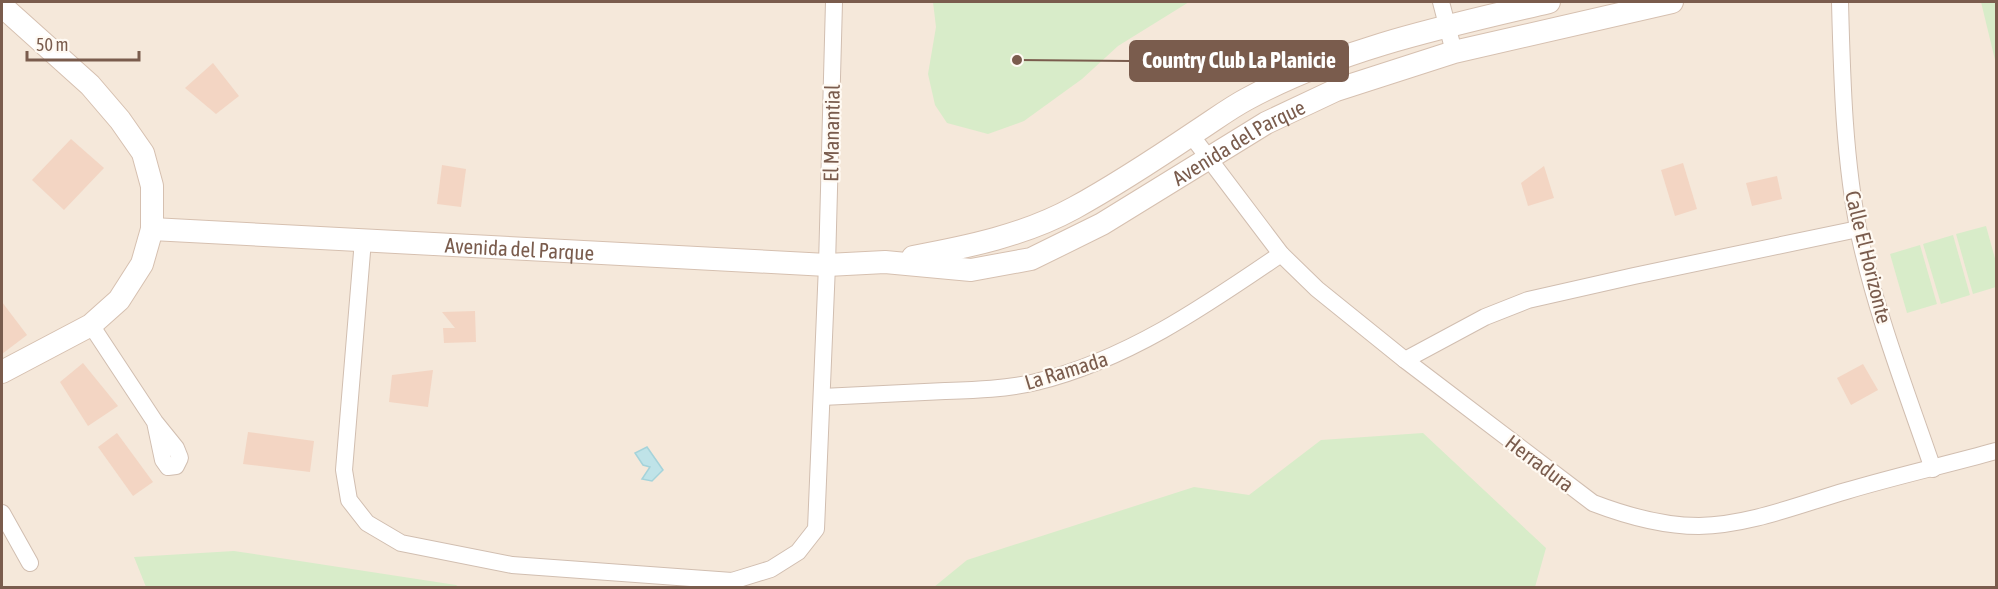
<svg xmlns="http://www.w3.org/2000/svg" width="1998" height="589" font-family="'Asap Condensed',sans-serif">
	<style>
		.residential { fill: #f5e8da }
		.green { fill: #d8ecc9 }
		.water { fill: #bfe3e8; stroke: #a5d3da; stroke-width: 1.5 }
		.building { fill: #f3d5c3 }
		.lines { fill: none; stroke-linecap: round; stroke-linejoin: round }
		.street-casing { stroke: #d1beb0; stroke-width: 18 }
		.secondary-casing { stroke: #d6c0b0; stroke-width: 24 }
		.street { stroke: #fff; stroke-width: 16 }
		.secondary { stroke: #fff; stroke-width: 22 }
		.labels { text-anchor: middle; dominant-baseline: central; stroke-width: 4.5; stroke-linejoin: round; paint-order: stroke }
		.street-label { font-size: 21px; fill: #7a5c4d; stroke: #fffaf3 }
		.leader { fill: none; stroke: #7a5c4d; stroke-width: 2 }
		.callout-dot { fill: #7a5c4d; stroke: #fffaf3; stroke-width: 2 }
		.callout { fill: #7a5c4d; stroke: #7a5c4d; stroke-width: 2 }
		.callout-label { font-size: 22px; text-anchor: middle; font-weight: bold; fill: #fff }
	</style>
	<rect width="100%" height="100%" fill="#fdf6ec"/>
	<rect class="residential" x="2" y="2" width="1994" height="585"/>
	<g class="green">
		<polygon points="933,2 1189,2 1118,46 1082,79 1024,121 988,134 947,123 935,105 928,74 936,27"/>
		<polygon points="1981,2 1996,2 1996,64"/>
		<polygon points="1986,226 1996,262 1996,287 1973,294 1956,234"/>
		<polygon points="1953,235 1970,295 1941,304 1923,244"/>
		<polygon points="1920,245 1937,304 1907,313 1890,254"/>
		<polygon points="1423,433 1546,548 1535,587 934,587 967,560 1194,487 1249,495 1321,440"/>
		<polygon points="234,551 456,585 459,587 146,587 134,557"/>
	</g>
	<polygon class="water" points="647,447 663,470 652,481 642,479 650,467 643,465 635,453"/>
	<g class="building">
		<polygon points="213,63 239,96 216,114 185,88"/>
		<polygon points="71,139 104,168 64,210 32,180"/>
		<polygon points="1683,163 1697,209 1675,216 1661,170"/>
		<polygon points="442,165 466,169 461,207 437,204"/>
		<polygon points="1544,166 1554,198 1528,206 1521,183"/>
		<polygon points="1777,176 1782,199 1752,206 1746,183"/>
		<polygon points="2,302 27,335 2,354"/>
		<polygon points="475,311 476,342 444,343 443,328 455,328 442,312"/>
		<polygon points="83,363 118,406 88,426 60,382"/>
		<polygon points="1863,364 1878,390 1851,405 1837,378"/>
		<polygon points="433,370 428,407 389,402 392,375"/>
		<polygon points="248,432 314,441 310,472 243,464"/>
		<polygon points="117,433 153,482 133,496 98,447"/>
	</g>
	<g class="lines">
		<g class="street-casing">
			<g id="street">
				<polyline points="1441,2 1454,52"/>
				<path d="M1840,2C1842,80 1844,161 1860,238C1877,316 1907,393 1933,469"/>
				<path d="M1191,135L1281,254L1317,289L1405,360L1593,503C1627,516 1663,526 1699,526C1749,525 1798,505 1846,491C1896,476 1946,465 1996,451"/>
				<polyline points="363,240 344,470 349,500 367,523 401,543 512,565 732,581 771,569 798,552 816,529 827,265 834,2"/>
				<polyline points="91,325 155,422 176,448 180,458 176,466 168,467 163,460 155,422"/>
				<polyline points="1405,360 1485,317 1528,300 1634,276 1858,229"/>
				<path d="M822,397C863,395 904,393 945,391C975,390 1007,389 1036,382C1127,360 1205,306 1281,254"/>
				<polyline points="2,513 30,563"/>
			</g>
		</g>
		<g class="secondary-casing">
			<g id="secondary">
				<polyline points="2,6 90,85 120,120 143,153 152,186 152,229 142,264 119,300 91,325 2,372"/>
				<path id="s1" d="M152,229L827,265L885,262L971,270L1031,259L1102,224L1266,123L1336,90L1454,52L1672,2"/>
				<path d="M913,257C967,247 1025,235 1074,208C1116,185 1157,158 1197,131C1214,120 1230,108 1247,99C1341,48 1447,26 1549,2"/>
			</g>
		</g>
		<use href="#street" class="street"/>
		<use href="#secondary" class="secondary"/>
	</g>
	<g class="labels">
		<g class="street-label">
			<text transform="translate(831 133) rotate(-89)">El Manantial</text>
			<text stroke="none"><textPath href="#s1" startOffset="1120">Avenida del Parque</textPath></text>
			<text stroke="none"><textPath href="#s1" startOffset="368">Avenida del Parque</textPath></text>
			<text transform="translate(1869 257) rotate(76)">Calle El Horizonte</text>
			<text transform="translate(1066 370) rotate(-17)">La Ramada</text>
			<text transform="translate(1540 463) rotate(37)">Herradura</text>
		</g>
	</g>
	<path class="leader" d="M1017 60L1130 61"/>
	<circle class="callout-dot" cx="1017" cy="60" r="6"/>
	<rect class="callout" x="1130" y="41" width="218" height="40" rx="6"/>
	<g class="callout-label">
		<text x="1239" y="68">Country Club La Planicie</text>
	</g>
	<rect width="1998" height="589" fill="none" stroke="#7a5c4d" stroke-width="6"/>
	<path d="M27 51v9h112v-9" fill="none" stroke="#7a5c4d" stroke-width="3"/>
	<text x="36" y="51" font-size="18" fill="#7a5c4d" stroke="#fffaf3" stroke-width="4.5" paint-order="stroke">50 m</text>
</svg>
